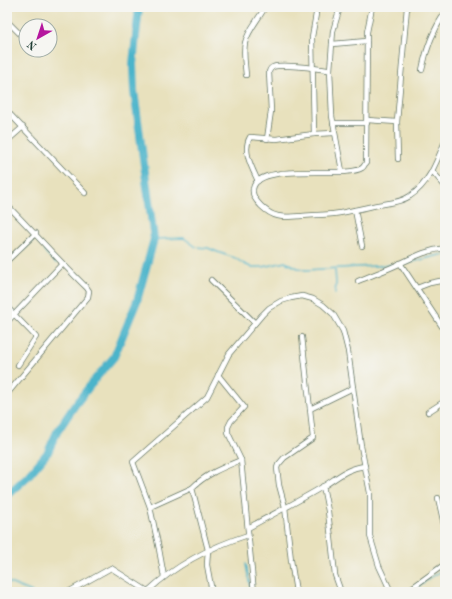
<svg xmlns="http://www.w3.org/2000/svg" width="452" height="599" font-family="'Old Standard TT',serif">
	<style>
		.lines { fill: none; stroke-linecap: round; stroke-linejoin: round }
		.stream { stroke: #4cb4ca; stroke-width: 1.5 }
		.river { stroke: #4cb4ca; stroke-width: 8 }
		.street-casing { stroke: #657664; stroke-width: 6 }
		.street { stroke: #fff; stroke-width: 4.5 }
	</style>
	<rect width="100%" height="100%" fill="#f6f6f2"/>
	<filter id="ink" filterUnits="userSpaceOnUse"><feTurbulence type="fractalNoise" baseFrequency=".025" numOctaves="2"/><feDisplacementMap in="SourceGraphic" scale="8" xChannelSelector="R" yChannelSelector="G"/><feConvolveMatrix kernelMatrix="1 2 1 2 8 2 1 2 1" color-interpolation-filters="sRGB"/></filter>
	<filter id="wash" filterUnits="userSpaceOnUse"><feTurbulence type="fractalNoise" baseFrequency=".012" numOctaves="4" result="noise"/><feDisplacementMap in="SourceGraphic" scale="16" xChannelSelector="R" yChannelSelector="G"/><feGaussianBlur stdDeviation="0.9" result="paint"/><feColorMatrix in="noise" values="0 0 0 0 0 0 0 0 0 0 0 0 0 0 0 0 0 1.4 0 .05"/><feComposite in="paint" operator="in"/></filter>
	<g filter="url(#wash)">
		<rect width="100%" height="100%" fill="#e8e1bd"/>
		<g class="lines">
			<g class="stream">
				<polyline points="154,239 184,238 196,247 208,248 220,253 235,258 244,264 251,267 263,267 285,262 298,268 306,270 392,265"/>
				<polyline points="23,250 33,240"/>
				<polyline points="44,251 56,263"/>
				<polyline points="404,264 440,255 445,255"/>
				<polyline points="335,294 336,284 335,269"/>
				<polyline points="246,564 251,592"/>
				<polyline points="430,578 445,568"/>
				<polyline points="7,582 32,592"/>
				<polyline points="416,589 428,579"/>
			</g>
			<polyline class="river" points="7,495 28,476 48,452 57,432 75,405 96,378 114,357 137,301 154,239 134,91 133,64 139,7"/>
		</g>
	</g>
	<g filter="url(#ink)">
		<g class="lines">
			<g class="street-casing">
				<g id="street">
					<polyline points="340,7 333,31 330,70 332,116 342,171"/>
					<path d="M372,7L367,32L366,163C364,165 364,167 362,168C346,179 257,161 253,189C251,200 268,214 278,216C286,218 294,216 302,216C312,215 323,215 333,214C348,212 363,208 378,205C388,203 400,203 410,196C429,184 437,161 445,141"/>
					<polyline points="7,21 26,40"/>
					<polyline points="332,44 367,41"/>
					<polyline points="36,50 40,54"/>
					<path d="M422,70C426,50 433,30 445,13"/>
					<path d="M246,75C245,64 243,53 245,43C248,30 259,19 265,7"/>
					<polyline points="7,111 85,193"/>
					<polyline points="367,120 397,122"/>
					<polyline points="333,123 367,123"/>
					<polyline points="314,134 312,37 316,14"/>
					<path d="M267,139L271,111L269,72C270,69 270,68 273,67C283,63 318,69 330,70"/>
					<polyline points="7,141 23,127"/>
					<polyline points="398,159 397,122 407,7"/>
					<polyline points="433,172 445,186"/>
					<path d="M258,181C252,168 242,151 250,137L276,139L314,134L334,133"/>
					<path d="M7,205C34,232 59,261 87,288L89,291L88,297L7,394"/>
					<polyline points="355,210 362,246"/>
					<polyline points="7,261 36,233"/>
					<polyline points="400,263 445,331"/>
					<polyline points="211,280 255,323"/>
					<path d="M358,281C372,275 387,270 401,263C416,256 428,250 445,248"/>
					<polyline points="417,288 430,283 445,280"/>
					<polyline points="7,307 36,337 18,365"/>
					<polyline points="7,322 62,264"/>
					<polyline points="302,337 310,409 353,388"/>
					<polyline points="218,375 244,407 231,421 228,427 228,433 241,460 254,592"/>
					<polyline points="428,412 445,401"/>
					<polyline points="323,486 328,511 335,575 341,592"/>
					<polyline points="438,498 445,529"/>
					<polyline points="150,507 192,488"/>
					<path d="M248,528C273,514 299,501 324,486C338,477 347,468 365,466"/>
					<polyline points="164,577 159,549 150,507 133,462 207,397 229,354 262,315 269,308 281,301 291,298 302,296 313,299 323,305 333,314 343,331 348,351 361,446 370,493 370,536 379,566 391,592"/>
					<path d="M148,591C177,564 210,547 248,535"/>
					<polyline points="68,592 111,568 149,592"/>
					<path d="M212,592L207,565L208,550L192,488C206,474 222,468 241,460"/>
					<polyline points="296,592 291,560 285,507 279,485 277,468 278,465 284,458 313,438 310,409"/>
					<polyline points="406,592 445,564"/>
				</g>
			</g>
			<use href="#street" class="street"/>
		</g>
	</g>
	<rect width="452" height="599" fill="none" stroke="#f6f6f2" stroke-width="24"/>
	<g transform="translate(38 38) rotate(219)"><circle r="19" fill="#f6f6f2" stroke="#a0aca6"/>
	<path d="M0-3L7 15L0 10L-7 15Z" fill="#b5179e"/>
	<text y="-6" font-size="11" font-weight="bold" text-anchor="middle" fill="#1f3d34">N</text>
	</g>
</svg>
